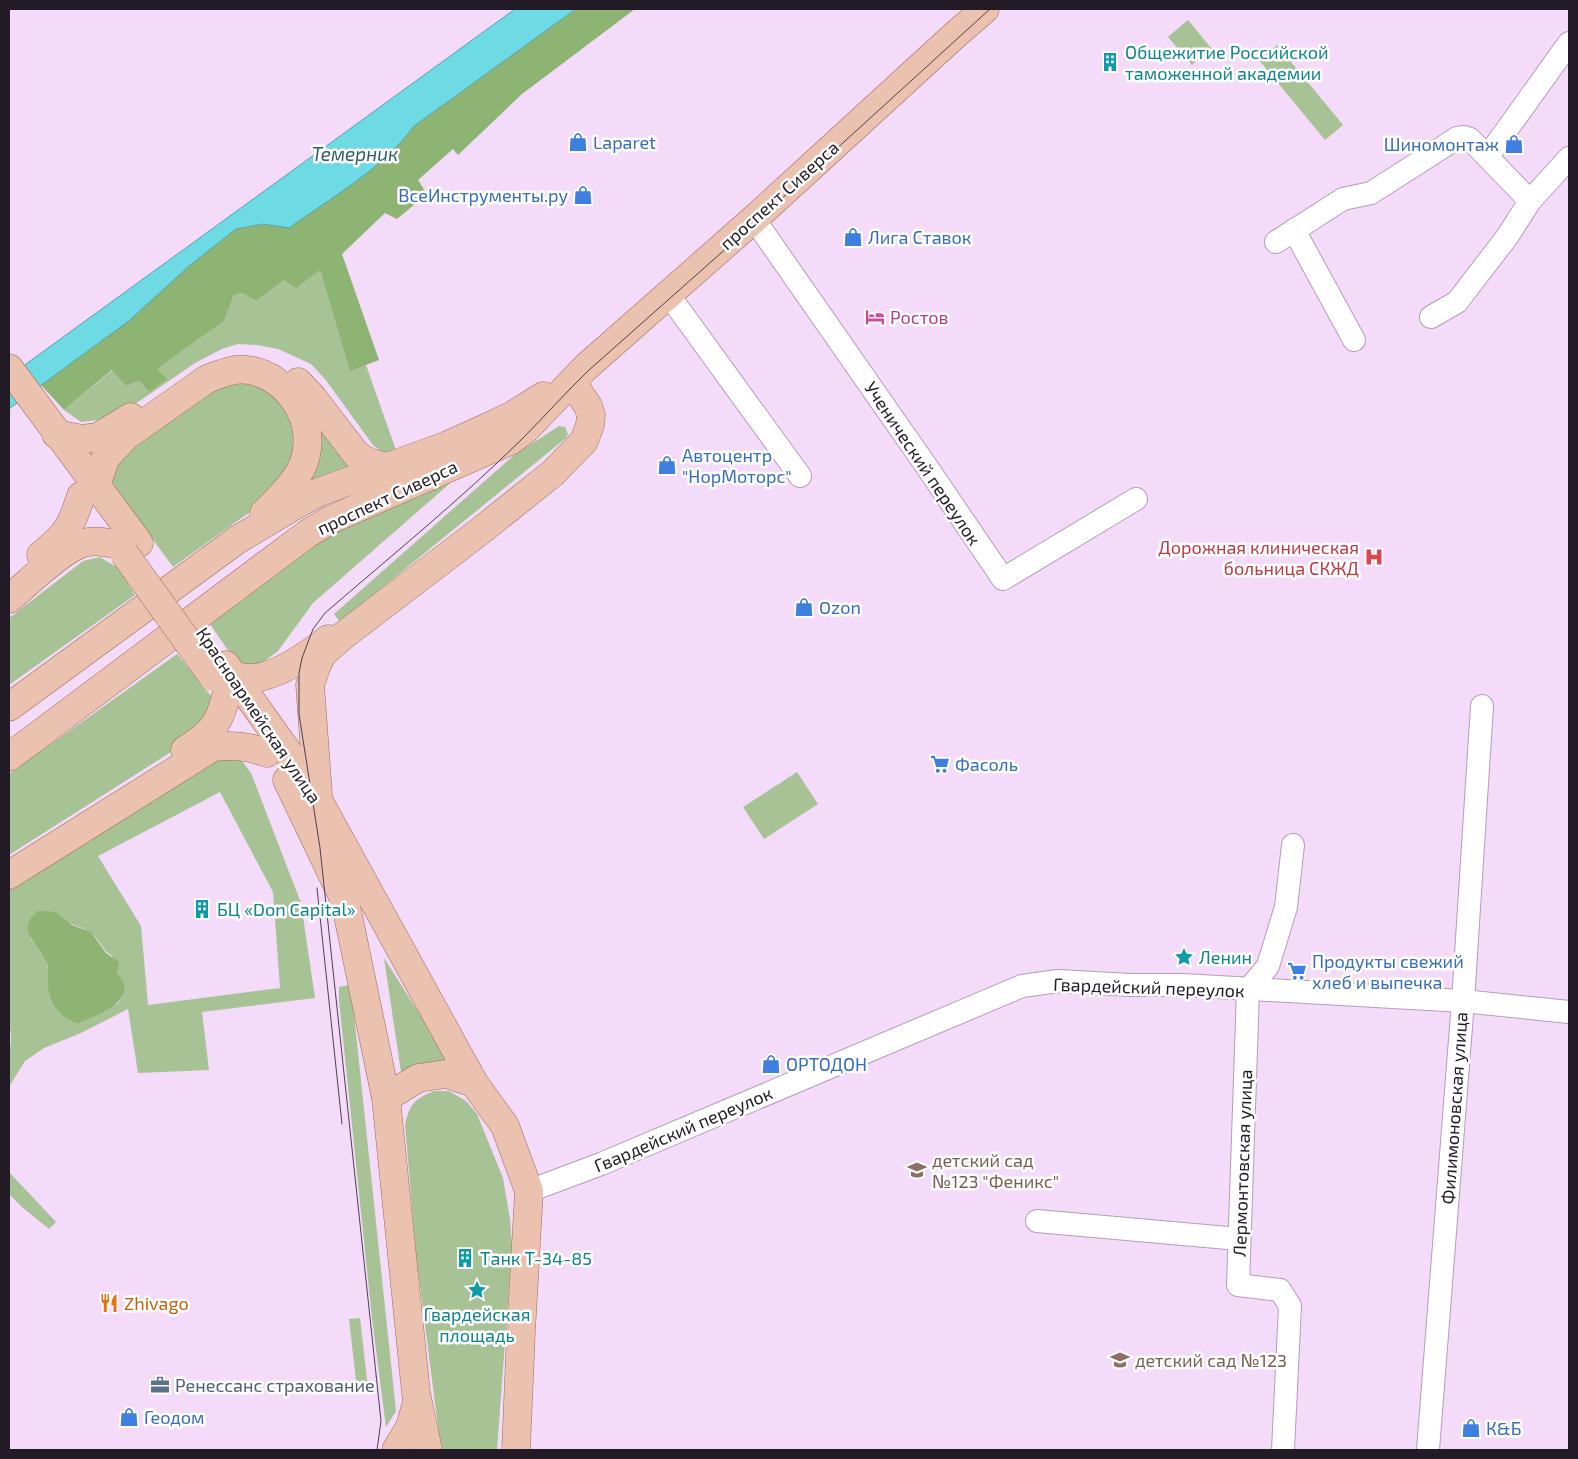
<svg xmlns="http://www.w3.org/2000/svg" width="1578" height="1459" font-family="'Exo 2',sans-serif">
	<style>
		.green { fill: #a7c295; fill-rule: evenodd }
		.forest { fill: #8db472 }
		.water { fill: #6edbe4; stroke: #57a1aa }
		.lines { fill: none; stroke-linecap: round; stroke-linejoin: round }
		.minor-casing { stroke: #b49db9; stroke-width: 24 }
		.major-casing { stroke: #9c6b5b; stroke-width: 29 }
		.minor { stroke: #fff; stroke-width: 22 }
		.major { stroke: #ebc1af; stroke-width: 28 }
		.tram { stroke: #4c414f; stroke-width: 1 }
		.major-bridge-casing { stroke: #9c6b5b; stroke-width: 29; stroke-linecap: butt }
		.major-bridge { stroke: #ebc1af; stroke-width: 28 }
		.labels { text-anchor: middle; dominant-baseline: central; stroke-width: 5; stroke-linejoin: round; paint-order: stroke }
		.culture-label { font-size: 18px; fill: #0d838f; stroke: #fff; text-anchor: start }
		.shop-label { font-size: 18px; fill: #366cbe; stroke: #fff; text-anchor: start }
		.street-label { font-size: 18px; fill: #221a24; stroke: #fff }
		.hotel-label { font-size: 18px; fill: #b23c85; stroke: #fff; text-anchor: start }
		.health-label { font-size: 18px; fill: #be3a42; stroke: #fff; text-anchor: end }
		.education-label { font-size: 18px; fill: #785e54; stroke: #fff; text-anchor: start }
		.food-label { font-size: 18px; fill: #c56008; stroke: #fff; text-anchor: start }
		.service-label { font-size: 18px; fill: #4e5e75; stroke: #fff; text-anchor: start }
		.water-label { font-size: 19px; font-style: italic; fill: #2e5e62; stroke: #fff }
	</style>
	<rect width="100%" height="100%" fill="#f4dbf9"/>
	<g class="green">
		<polygon points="1188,20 1212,49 1192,65 1168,37"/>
		<polygon points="1277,45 1343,125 1325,140 1259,60"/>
		<path d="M320,270L350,370L366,365L397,453C386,456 382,452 373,445L325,379L311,364L278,349L257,345L238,344L222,349L195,363L122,413L107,419L81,422L64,410L113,370L126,386L139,381L149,392L157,369L224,321L234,295L242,293L256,301L284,280Z"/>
		<polygon points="258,381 294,412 296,457 264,502 173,567 113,485 113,470 119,456 211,386"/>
		<polygon points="559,426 565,427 568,434 566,438 340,622 334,614 513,456"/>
		<polygon points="322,430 352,467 302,491 313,469"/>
		<polygon points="449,481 450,483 448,485 313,603 278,651 257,667 240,668 210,624 316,538"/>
		<polygon points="100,557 118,568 135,595 9,685 9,618 83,561"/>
		<polygon points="177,654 216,702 204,731 9,855 9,774"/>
		<path d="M215,757L242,761L251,773L301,903L315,998L202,1012L209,1070L138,1073L128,1009L81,1033L44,1048L25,1061L9,1087C9,1077 8,1067 9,1057C10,1046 13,1036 9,1025V887ZM220,792L273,892L280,988L148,1005L141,926L98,856ZM61,916C71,927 79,925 90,932C99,938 102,950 112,956L116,972L124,987L123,996L118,1003L78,1024L70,1021L48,988L49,974L45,958L30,938Z"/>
		<polygon points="797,772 818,804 764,839 743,807"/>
		<polygon points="384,958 452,1065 402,1079"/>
		<polygon points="350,985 352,996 396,1411 386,1427 372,1318 339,1000 339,987"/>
		<path d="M434,1091H449L466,1101L477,1114L503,1178L510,1219L512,1247L497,1450H441L416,1254L405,1124C410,1104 414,1099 434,1091Z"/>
		<polygon points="9,1172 56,1222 49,1229 22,1207 9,1194"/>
		<polygon points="360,1318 368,1388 357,1389 349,1319"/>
	</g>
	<g class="forest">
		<polygon points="576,9 635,9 522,94 458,155 453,149 418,180 427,194 397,219 385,213 342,254 379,360 350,371 320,270 296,288 284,280 256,301 242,293 234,295 224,321 157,369 167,379 149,392 139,381 126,386 112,370 64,410 41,385 130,320 189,266 236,229 264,224 289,227 403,140 414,126"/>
		<path d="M38,911L56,912L72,925L91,932L106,953L119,962L118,968L116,972C143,1000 99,1013 78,1024C62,1019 50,1005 48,987C47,979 49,972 47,964C41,945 13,931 38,911Z"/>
	</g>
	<path class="water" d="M515,9H576L414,126C383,169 332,197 289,228L263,224L236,229L189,266L130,320L9,409V387L26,364Z"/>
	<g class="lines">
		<g class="minor-casing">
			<g id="minor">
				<polyline points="1488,156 1569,43"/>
				<polyline points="754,219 929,470 1003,579 1136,499"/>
				<polyline points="1294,230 1354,340"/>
				<polyline points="1276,242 1343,199 1371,193 1457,138 1464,137 1470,139 1530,201"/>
				<polyline points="668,294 800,476"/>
				<polyline points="1431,317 1457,302 1507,237 1530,201 1569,158"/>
				<polyline points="529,1191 601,1164 1022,986 1058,981 1131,985 1182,985 1463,1001 1569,1012"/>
				<polyline points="1037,1221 1239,1239"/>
				<polyline points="1283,1450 1290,1306 1280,1290 1238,1285 1248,990 1268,966 1286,907 1293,845"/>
				<polyline points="1428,1450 1463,1001 1482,706"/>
			</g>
		</g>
		<g class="major-casing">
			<g id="major">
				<polyline points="9,368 139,543"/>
				<polyline points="298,382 313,398 356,454 368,462 386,467"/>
				<polyline points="56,434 82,439 98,437 131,417"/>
				<path d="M96,485L106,457L126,436L207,379C220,374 234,368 248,370C289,376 318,422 304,462C297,482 279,498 264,513"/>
				<path d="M41,555C67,534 71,527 81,496"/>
				<path d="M9,599C27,584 62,549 83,543C95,540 107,542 118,545"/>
				<polyline points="226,665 305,776 474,1083 505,1126 529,1191 521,1332 516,1450"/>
				<path d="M234,676C239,677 245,678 250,678C276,678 308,655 328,639"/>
				<polyline points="9,707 237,540 292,507 319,492 448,445 490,426 513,415 543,396"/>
				<path d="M185,750C210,734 219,726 226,696"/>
				<polyline points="9,757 307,534 332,519 510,441 525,430 586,367 754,219 955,35 985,9"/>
				<polyline points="287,780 345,901 386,1098 416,1393 428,1450"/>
				<polyline points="318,794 310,685 316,667 323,653 344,635 479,532 553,473 584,441 590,425 591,415 588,406 572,382"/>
				<path d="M9,875L213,747C233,745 248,746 267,753"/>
				<polyline points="386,1098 418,1078 446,1074 474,1083"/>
				<polyline points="396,1450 410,1427 417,1402"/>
			</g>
		</g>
		<use href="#minor" class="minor"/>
		<use href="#major" class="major"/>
		<g class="tram">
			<polyline points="317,888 342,1124"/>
			<path d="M377,1450L381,1421L320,848L299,714V673L302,658L313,629L325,613C391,556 460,500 522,439C545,416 566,392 589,370L756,222L990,9"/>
		</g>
		<g class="major-bridge-casing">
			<polyline id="major-bridge" points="124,553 213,677"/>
		</g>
		<use href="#major-bridge" class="major-bridge"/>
	</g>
	<defs>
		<g id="building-bare" transform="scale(1.5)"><path d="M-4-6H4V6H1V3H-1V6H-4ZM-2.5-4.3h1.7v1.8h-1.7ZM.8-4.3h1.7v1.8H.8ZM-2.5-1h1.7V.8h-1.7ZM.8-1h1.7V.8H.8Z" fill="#0f9aa8" stroke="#fff" stroke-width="2.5" paint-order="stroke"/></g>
		<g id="shop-bare" transform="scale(1.5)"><path d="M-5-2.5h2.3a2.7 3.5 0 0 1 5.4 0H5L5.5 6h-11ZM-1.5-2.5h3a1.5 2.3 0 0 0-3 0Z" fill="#3f7fe0" stroke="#fff" stroke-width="2.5" paint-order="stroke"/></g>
		<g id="hotel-bare" transform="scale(1.5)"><path d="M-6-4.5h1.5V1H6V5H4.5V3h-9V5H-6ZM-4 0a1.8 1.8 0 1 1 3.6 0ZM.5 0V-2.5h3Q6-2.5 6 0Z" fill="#d1479c" stroke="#fff" stroke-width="2.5" paint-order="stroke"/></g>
		<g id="hospital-bare" transform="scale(1.5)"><path d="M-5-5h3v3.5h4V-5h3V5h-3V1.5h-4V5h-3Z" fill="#e0444e" stroke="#fff" stroke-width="2.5" paint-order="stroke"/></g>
		<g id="supermarket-bare" transform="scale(1.5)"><path d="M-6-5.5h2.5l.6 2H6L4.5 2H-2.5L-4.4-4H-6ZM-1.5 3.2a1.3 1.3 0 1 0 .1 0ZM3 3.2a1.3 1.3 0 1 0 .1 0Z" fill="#3f7fe0" stroke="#fff" stroke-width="2.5" paint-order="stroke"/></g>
		<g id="sight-bare" transform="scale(1.5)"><path d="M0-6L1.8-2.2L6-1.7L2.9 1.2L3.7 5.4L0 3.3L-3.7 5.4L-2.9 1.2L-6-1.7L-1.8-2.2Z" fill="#0f9aa8" stroke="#fff" stroke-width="2.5" paint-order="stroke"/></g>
		<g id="school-bare" transform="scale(1.5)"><path d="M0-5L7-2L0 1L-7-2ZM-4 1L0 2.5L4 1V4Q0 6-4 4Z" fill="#8d6e63" stroke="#fff" stroke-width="2.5" paint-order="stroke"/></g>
		<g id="restaurant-bare" transform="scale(1.5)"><path d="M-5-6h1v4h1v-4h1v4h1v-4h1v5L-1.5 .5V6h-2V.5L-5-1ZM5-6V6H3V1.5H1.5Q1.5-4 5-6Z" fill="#e8710a" stroke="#fff" stroke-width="2.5" paint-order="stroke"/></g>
		<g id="office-bare" transform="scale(1.5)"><path d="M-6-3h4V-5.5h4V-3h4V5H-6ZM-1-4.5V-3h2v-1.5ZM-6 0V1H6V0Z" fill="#5c6f8a" stroke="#fff" stroke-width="2.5" paint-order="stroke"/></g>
	</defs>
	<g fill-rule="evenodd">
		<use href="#building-bare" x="1110" y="62"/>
		<use href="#shop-bare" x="578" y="142"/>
		<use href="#shop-bare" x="1514" y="144"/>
		<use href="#shop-bare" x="583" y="195"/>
		<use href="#shop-bare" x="853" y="237"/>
		<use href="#hotel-bare" x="875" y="317"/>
		<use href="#shop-bare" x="667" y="465"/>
		<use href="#hospital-bare" x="1374" y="557"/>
		<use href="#shop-bare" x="804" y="607"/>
		<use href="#supermarket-bare" x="940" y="764"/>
		<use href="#building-bare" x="202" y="909"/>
		<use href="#sight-bare" x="1184" y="957"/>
		<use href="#supermarket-bare" x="1297" y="971"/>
		<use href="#shop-bare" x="771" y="1064"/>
		<use href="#school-bare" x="917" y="1170"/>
		<use href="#building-bare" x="465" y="1258"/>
		<use href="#sight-bare" x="477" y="1290"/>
		<use href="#restaurant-bare" x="109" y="1303"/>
		<use href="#school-bare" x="1120" y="1360"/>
		<use href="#office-bare" x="160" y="1385"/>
		<use href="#shop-bare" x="129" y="1417"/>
		<use href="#shop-bare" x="1471" y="1428"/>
	</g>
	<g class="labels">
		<g class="culture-label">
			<text x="1125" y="52">Общежитие Российской<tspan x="1125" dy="21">таможенной академии</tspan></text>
			<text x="217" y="909">БЦ «Don Capital»</text>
			<text x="1199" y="957">Ленин</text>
			<text x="480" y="1258">Танк Т-34-85</text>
			<text x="477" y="1314" text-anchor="middle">Гвардейская<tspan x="477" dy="21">площадь</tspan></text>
		</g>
		<g class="shop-label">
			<text x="593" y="142">Laparet</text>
			<text x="1499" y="144" text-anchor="end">Шиномонтаж</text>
			<text x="568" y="195" text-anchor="end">ВсеИнструменты.ру</text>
			<text x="868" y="237">Лига Ставок</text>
			<text x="682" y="455">Автоцентр<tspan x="682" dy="21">"НорМоторс"</tspan></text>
			<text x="819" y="607">Ozon</text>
			<text x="955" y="764">Фасоль</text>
			<text x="1312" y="961">Продукты свежий<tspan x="1312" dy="21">хлеб и выпечка</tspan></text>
			<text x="786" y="1064">ОРТОДОН</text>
			<text x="144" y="1417">Геодом</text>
			<text x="1486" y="1428">К&amp;Б</text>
		</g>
		<g class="street-label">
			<text transform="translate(779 195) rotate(-42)">проспект Сиверса</text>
			<text transform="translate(923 463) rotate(56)">Ученический переулок</text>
			<text transform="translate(387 497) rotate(-25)">проспект Сиверса</text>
			<text transform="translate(259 715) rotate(56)">Красноармейская улица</text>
			<text transform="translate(1149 987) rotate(2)">Гвардейский переулок</text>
			<text transform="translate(1454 1108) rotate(-86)">Филимоновская улица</text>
			<text transform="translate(683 1129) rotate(-23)">Гвардейский переулок</text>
			<text transform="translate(1242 1163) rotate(-88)">Лермонтовская улица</text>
		</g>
		<g class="hotel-label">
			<text x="890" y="317">Ростов</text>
		</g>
		<g class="health-label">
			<text x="1359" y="547">Дорожная клиническая<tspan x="1359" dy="21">больница СКЖД</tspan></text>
		</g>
		<g class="education-label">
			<text x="932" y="1160">детский сад<tspan x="932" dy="21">№123 "Феникс"</tspan></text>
			<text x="1135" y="1360">детский сад №123</text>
		</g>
		<g class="food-label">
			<text x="124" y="1303">Zhivago</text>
		</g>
		<g class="service-label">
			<text x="175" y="1385">Ренессанс страхование</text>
		</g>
		<g class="water-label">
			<text x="355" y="153">Темерник</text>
		</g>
	</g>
	<rect width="1578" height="1459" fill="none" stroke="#221a24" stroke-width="20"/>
</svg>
